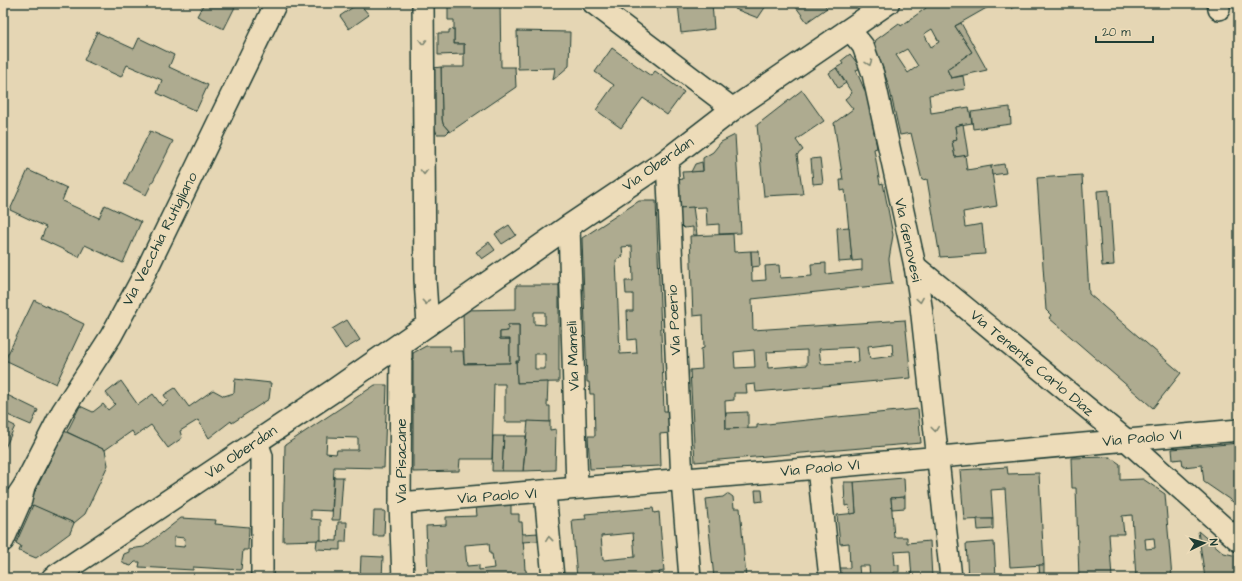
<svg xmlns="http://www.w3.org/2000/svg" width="1242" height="581" font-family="'Architects Daughter',sans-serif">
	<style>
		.building { fill: #aeab90; stroke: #1f3d34; fill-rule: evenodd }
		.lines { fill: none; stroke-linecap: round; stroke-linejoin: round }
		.street-casing { stroke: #1f3d34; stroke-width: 24 }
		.secondary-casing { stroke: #1f3d34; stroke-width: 25 }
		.street { stroke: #eddcb9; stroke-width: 21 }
		.secondary { stroke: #eddcb9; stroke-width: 22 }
		.oneway { stroke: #7c8570 }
		.labels { text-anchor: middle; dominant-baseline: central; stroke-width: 3; stroke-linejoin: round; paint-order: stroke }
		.street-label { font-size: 15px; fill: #1f3d34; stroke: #eddcb9 }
	</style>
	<rect width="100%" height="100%" fill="#e5d6b4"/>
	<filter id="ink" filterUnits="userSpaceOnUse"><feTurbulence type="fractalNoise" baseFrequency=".025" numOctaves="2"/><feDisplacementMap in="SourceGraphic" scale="8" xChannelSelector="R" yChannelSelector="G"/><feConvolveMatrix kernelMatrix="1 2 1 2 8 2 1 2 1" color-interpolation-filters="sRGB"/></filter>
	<g filter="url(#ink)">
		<g class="building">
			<polygon points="204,3 237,3 224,29 197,16"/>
			<polygon points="359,3 369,15 349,29 340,16"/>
			<polygon points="448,3 471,3 471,5 500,3 501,67 515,67 516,87 450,132 443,124 442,119 441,67 464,67 464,44 454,44 454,20 448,20"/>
			<polygon points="678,3 712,3 714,29 681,33"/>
			<polygon points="738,3 768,3 758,18 735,9"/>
			<polygon points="793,3 823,3 827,8 807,22"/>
			<path d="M928,3H988L990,6L955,26L972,52L947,69L951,78L963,76L965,89L929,95L931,113L969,107L972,123L955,126L957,140L952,141L955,157L965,155L967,170L991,166L997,206L963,212L965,227L982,224L985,254L940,257L927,179L922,180L911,133L900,135L889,86L874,45L876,40L899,23L901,26L926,8L925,5ZM932,29L939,42L931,47L924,34ZM907,49L918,66L908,73L896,55Z"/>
			<polygon points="1009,3 1019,3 1012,9"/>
			<polygon points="961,23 987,70 951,78 947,69 972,52 955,26"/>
			<polygon points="454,29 454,44 464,44 464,54 438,55 438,33 449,33 449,30"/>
			<polygon points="517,31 570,32 569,66 553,80 555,68 518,69"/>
			<polygon points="97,32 134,49 139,38 174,55 169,67 208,85 196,111 157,93 162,80 127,65 121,77 84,60"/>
			<polygon points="612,48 651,76 655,71 684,92 667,115 643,98 621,128 596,110 614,85 595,72"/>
			<path d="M850,54L861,68L856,70L868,98L877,148L874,149L880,184L883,183L893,235L889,259L892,284L752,299L753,330L905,320L911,378L756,392L755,384L746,385L747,393H734V400L725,401L726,429L757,428V425L918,409L921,443L695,462L690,370L702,369L701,349L704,348L703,315L693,316L690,236L733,234L734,252L751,251L752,281L766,280L765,266L779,265L780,278L812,276L811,264L826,263V274L862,270V260L852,261L845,190L841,191L840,180H843L834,123L853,109L845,99L852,93L836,68L843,64L841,61ZM892,343L893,356L870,359L868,346ZM858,347L859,362L821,364L819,349ZM754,350L755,367L735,368L734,352ZM807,350V365L768,368L767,352Z"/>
			<polygon points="441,67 442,119 443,124 449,131 446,134 437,134 434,126 433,68"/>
			<polygon points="836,68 846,83 838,88 829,73"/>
			<polygon points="802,90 824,121 796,140 803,150 797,155 803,194 764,196 757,125"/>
			<polygon points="1010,107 1011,124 973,129 971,112"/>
			<polygon points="963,124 968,155 955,157 952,141 957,140 955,126"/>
			<polygon points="150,131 173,141 146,195 124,184"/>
			<polygon points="735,135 741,233 719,234 719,224 707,225 706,207 679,208 677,180 683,179 682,172 703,171 703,158 713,152 721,142"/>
			<polygon points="820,158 823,183 813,184 811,159"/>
			<polygon points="702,162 703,171 691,172 695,164"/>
			<polygon points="1004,164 1006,173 992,175 991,166"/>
			<polygon points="28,170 67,188 62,201 99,218 105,205 141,222 123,263 85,245 79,257 41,239 46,227 10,210"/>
			<polygon points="1082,175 1089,294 1181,373 1153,408 1049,318 1051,315 1046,310 1037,178"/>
			<polygon points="1109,190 1114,265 1102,266 1097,191"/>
			<path d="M639,201H656L664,411H669L670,433L660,434L661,466L590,469L588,436H595L594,394H590L589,382H587L582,238ZM632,246L633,281H625L626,294H633V311H627L628,340L636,339L637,353L620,354L616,260L623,256L622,247Z"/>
			<polygon points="693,207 697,235 693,235 693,227 684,228 679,223 679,208"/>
			<polygon points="509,225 516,235 502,244 495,234"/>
			<polygon points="849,227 852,261 839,262 837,228"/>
			<polygon points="489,242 495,250 482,259 476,252"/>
			<polygon points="751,251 759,251 760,266 752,267"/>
			<path d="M516,285H559V382L517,383L516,361H519V325H508V331L500,332V339H510V363L464,364L463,310L516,309ZM534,312H545V325L534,324ZM535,354H545V369H535Z"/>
			<polygon points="34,300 84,324 56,384 5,360"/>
			<polygon points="347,320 360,340 345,349 332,329"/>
			<polygon points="508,325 519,325 519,361 516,361 517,383 548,382 547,406 550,406 550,422 505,422 505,384 494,384 492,459 460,459 459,471 413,472 413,353 426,346 450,346 450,351 463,351 464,364 510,363 510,339 500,339 500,332 508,331"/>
			<polygon points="235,379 271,383 269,399 232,423 231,421 209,438 198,420 180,431 182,438 168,448 151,425 135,436 132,431 105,450 67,432 80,406 93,412 103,404 108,410 115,404 106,393 121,381 138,405 153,394 162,406 168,401 164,395 175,388 189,407 213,390 224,396 234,393"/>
			<path d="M375,385H387L384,468L334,467L332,511L311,510V519L321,520V540L283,541L285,445ZM327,437L358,438V450H337L336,454L326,453Z"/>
			<polygon points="3,393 38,410 31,425 3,413"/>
			<polygon points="748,412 748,428 726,429 726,413"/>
			<polygon points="3,420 15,426 3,452"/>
			<polygon points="528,421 550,422 550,430 556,429 555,470 523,471"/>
			<polygon points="64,431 105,450 108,465 85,514 74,523 29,504"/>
			<polygon points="493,436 504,436 502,471 492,471"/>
			<polygon points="504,436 526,436 523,471 502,471"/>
			<polygon points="1239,443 1239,506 1204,482 1202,465 1183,467 1182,459 1173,460 1172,449"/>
			<path d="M1110,457L1120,464V480L1143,479L1165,494L1172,578H1136L1132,515L1122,516L1124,534H1109L1112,578H1079L1076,488H1072L1071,458ZM1154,538L1155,548L1146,549L1145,539Z"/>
			<polygon points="1007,467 1008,474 1039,473 1044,565 1010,567 1005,489 991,490 993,519 964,520 960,470"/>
			<polygon points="334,477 343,477 340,520 332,520"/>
			<polygon points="904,478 905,497 891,498 894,537 907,537 907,543 930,541 932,578 912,578 910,551 894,552 895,565 899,565 899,572 894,572 894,578 863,578 870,577 869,566 859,566 860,578 841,578 840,568 850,568 849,543 840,544 837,515 856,513 854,482"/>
			<polygon points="844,482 854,482 856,513 850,514 849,505 845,506"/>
			<polygon points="755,490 762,490 763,501 756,502"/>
			<polygon points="727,494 729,494 733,497 734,508 740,508 746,578 714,578 706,499 723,497"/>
			<polygon points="905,497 905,508 892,509 891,498"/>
			<path d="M511,504V514H519V522H522L525,570H526L527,578H428L426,526L446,525V517L477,516L476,506ZM489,543L490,554H492L494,568L479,570V565L467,566L465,545Z"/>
			<polygon points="33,505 74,523 70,533 36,558 19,551 21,546 16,543"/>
			<path d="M653,508L654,513L659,512L664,571L659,572L660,577L577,578L572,520L586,519L585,514ZM633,533L635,557L603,560L601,536Z"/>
			<polygon points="374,511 385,511 384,536 373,536"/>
			<path d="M181,518L216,520L215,524L249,527L248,550H243L241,570L193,567V570L139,567L140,562H135L131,566L124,564L122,560L124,554L129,552V549L144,547ZM174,537L185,538L184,547L174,546Z"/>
			<polygon points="977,519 993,519 993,529 978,530"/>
			<polygon points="338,522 347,522 346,542 340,542 340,550 316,549 317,540 337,541"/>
			<polygon points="1198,531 1224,553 1237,556 1239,574 1231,575 1231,578 1205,578"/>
			<polygon points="539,533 539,541 522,542 522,534"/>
			<polygon points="994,542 996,578 968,578 966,544"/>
			<polygon points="361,556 383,557 382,578 360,578"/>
			<polygon points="1039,565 1044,565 1044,578 1040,578"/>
		</g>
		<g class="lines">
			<g class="street-casing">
				<g id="street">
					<polyline points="423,3 425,280 428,325"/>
					<polyline points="593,3 733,109"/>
					<polyline points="1218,3 1219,9"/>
					<polyline points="850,30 863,46 873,74 915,266 921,306 951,578"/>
					<polyline points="667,160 682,480 690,578"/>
					<polyline points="569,226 577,487"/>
					<polyline points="915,266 1125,439 1239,541"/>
					<polyline points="401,344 400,503 403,578"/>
					<polyline points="257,442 262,456 262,578"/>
					<polyline points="818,468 830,578"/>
					<polyline points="24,486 62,412 111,336 145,273 276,3"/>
					<polyline points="545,492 553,578"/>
					<polyline points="400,503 818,468 1239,430"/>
					<polyline points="3,517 24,486 21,500 3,541"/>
				</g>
			</g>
			<g class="secondary-casing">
				<polyline id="secondary" points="53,578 333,391 569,226 667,160 733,109 888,3"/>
			</g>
			<use href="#street" class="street"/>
			<use href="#secondary" class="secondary"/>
		</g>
		<defs><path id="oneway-chevron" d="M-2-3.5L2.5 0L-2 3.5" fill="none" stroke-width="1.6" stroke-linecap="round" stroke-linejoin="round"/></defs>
		<g class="oneway">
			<use href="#oneway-chevron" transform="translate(423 42) rotate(90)"/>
			<use href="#oneway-chevron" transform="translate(869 63) rotate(70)"/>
			<use href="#oneway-chevron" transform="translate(424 172) rotate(90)"/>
			<use href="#oneway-chevron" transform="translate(920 300) rotate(81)"/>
			<use href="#oneway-chevron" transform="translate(426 302) rotate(85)"/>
			<use href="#oneway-chevron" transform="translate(935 429) rotate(83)"/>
			<use href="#oneway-chevron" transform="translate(549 539) rotate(-96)"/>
		</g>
	</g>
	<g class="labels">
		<g class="street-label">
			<text transform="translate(658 164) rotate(-35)">Via Oberdan</text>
			<text transform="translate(160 239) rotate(-63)">Via Vecchia Rutigliano</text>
			<text transform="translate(908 240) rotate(78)">Via Genovesi</text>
			<text transform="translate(674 320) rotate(-93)">Via Poerio</text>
			<text transform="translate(573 356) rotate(-92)">Via Mameli</text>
			<text transform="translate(1032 363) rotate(40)">Via Tenente Carlo Diaz</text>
			<text transform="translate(1142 438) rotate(-5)">Via Paolo VI</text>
			<text transform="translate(241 452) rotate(-34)">Via Oberdan</text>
			<text transform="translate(401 461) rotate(-90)">Via Pisacane</text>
			<text transform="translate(820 468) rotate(-5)">Via Paolo VI</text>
			<text transform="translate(497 496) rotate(-4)">Via Paolo VI</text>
		</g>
	</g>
	<rect width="1242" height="581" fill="none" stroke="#eddcb9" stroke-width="16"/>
	<rect x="8" y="8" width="1226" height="565" fill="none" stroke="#1f3d34" stroke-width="1.5" filter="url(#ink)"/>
	<g transform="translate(1204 543) rotate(85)" stroke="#eddcb9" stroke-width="3" paint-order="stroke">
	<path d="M0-3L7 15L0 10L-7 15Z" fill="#1f3d34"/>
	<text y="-6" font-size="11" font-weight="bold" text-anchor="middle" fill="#1f3d34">N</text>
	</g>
	<path d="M1096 36v6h57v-6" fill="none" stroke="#1f3d34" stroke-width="2"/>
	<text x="1102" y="36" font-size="12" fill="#1f3d34" stroke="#eddcb9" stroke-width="3" paint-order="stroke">20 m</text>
</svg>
